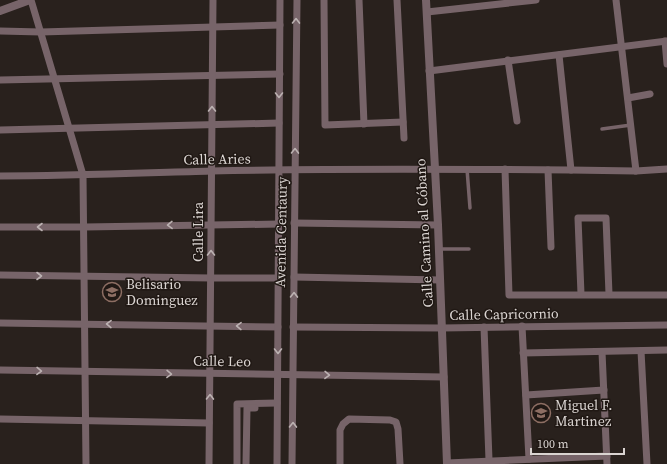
<svg xmlns="http://www.w3.org/2000/svg" width="667" height="464" font-family="'Source Serif 4',serif">
	<style>
		.lines { fill: none; stroke-linecap: round; stroke-linejoin: round }
		.service { stroke: #776469; stroke-width: 3.5 }
		.minor { stroke: #776469; stroke-width: 7 }
		.tertiary { stroke: #776469; stroke-width: 8 }
		.oneway { stroke: #bcb2b2 }
		.labels { text-anchor: middle; dominant-baseline: central; stroke-width: 3; stroke-linejoin: round; paint-order: stroke }
		.street-label { font-size: 14px; fill: #dad4d1; stroke: #201814 }
		.poi-label { font-size: 14px; fill: #dad4d1; stroke: #201814; text-anchor: start }
	</style>
	<rect width="100%" height="100%" fill="#29211d"/>
	<g class="lines">
		<g class="service">
			<polyline points="602,129 631,125"/>
			<polyline points="467,169 470,208"/>
			<polyline points="440,249 469,249"/>
		</g>
		<g class="minor">
			<polyline points="31,0 83,175 86,464"/>
			<polyline points="324,0 325,125 403,122"/>
			<polyline points="359,0 364,124"/>
			<polyline points="397,0 404,138"/>
			<polyline points="616,0 636,171"/>
			<polyline points="427,12 536,0"/>
			<polyline points="0,31 41,32 280,25"/>
			<polyline points="665,41 667,64"/>
			<polyline points="559,55 571,170"/>
			<polyline points="508,60 517,121"/>
			<polyline points="429,71 667,41"/>
			<polyline points="0,80 280,74"/>
			<polyline points="628,98 650,94"/>
			<polyline points="0,130 279,123"/>
			<polyline points="505,169 509,295 667,295"/>
			<polyline points="548,170 551,247"/>
			<path d="M0,176C70,176 141,173 211,171C353,168 494,169 636,171L667,169"/>
			<polyline points="294,223 438,225"/>
			<polyline points="0,227 85,227 279,224"/>
			<polyline points="0,275 211,278 278,278"/>
			<polyline points="294,277 440,280"/>
			<polyline points="581,294 578,218 606,218 609,294"/>
			<polyline points="0,323 278,327"/>
			<polyline points="522,326 529,459"/>
			<polyline points="293,327 442,328 667,325"/>
			<polyline points="484,327 489,460"/>
			<polyline points="641,351 647,464"/>
			<polyline points="602,352 607,464"/>
			<polyline points="523,353 667,350"/>
			<polyline points="0,370 444,377"/>
			<polyline points="526,395 604,390"/>
			<polyline points="0,419 209,423"/>
			<polyline points="447,463 607,456"/>
			<polyline points="209,464 213,0"/>
			<polyline points="237,464 237,404 277,403"/>
			<polyline points="246,464 247,408 255,408"/>
			<polyline points="277,464 280,0"/>
			<polyline points="292,464 297,0"/>
			<polyline points="340,464 340,430 343,424 349,419 390,420 396,422 398,429 400,464"/>
		</g>
		<g class="tertiary">
			<polyline points="426,0 438,225 447,464"/>
			<polyline points="0,11 30,0"/>
		</g>
	</g>
	<defs><path id="oneway-chevron" d="M-2-3.5L2.5 0L-2 3.5" fill="none" stroke-width="1.6" stroke-linecap="round" stroke-linejoin="round"/></defs>
	<g class="oneway">
		<use href="#oneway-chevron" transform="translate(296 21) rotate(-89)"/>
		<use href="#oneway-chevron" transform="translate(279 95) rotate(90)"/>
		<use href="#oneway-chevron" transform="translate(212 109) rotate(-90)"/>
		<use href="#oneway-chevron" transform="translate(295 151) rotate(-89)"/>
		<use href="#oneway-chevron" transform="translate(170 225) rotate(179)"/>
		<use href="#oneway-chevron" transform="translate(40 227) rotate(-180)"/>
		<use href="#oneway-chevron" transform="translate(211 253) rotate(-90)"/>
		<use href="#oneway-chevron" transform="translate(39 276)"/>
		<use href="#oneway-chevron" transform="translate(294 295) rotate(-89)"/>
		<use href="#oneway-chevron" transform="translate(109 324) rotate(-179)"/>
		<use href="#oneway-chevron" transform="translate(239 326) rotate(-179)"/>
		<use href="#oneway-chevron" transform="translate(278 351) rotate(90)"/>
		<use href="#oneway-chevron" transform="translate(39 371) rotate(1)"/>
		<use href="#oneway-chevron" transform="translate(169 374) rotate(1)"/>
		<use href="#oneway-chevron" transform="translate(327 375) rotate(1)"/>
		<use href="#oneway-chevron" transform="translate(210 397) rotate(-89)"/>
		<use href="#oneway-chevron" transform="translate(293 425) rotate(-89)"/>
	</g>
	<defs>
		<g id="school-ring" transform="scale(1)"><circle r="9.5" fill="#201814" stroke="#8d6e63" stroke-width="1.5"/><path d="M0-5L7-2L0 1L-7-2ZM-4 1L0 2.5L4 1V4Q0 6-4 4Z" fill="#8d6e63"/></g>
	</defs>
	<g fill-rule="evenodd">
		<use href="#school-ring" x="112" y="292"/>
		<use href="#school-ring" x="541" y="413"/>
	</g>
	<g class="labels">
		<g class="street-label">
			<text transform="translate(217 159) rotate(-1)">Calle Aries</text>
			<text transform="translate(198 232) rotate(-90)">Calle Lira</text>
			<text transform="translate(281 232) rotate(-89)">Avenida Centaury</text>
			<text transform="translate(424 233) rotate(-93)">Calle Camino al Cóbano</text>
			<text transform="translate(504 314) rotate(-1)">Calle Capricornio</text>
			<text transform="translate(222 361) rotate(1)">Calle Leo</text>
		</g>
		<g class="poi-label">
			<text x="126" y="284">Belisario<tspan x="126" dy="16">Dominguez</tspan></text>
			<text x="555" y="405">Miguel F.<tspan x="555" dy="16">Martinez</tspan></text>
		</g>
	</g>
	<path d="M531 448v6h93v-6" fill="none" stroke="#dad4d1" stroke-width="2"/>
	<text x="537" y="448" font-size="12" fill="#dad4d1" stroke="#201814" stroke-width="3" paint-order="stroke">100 m</text>
</svg>
